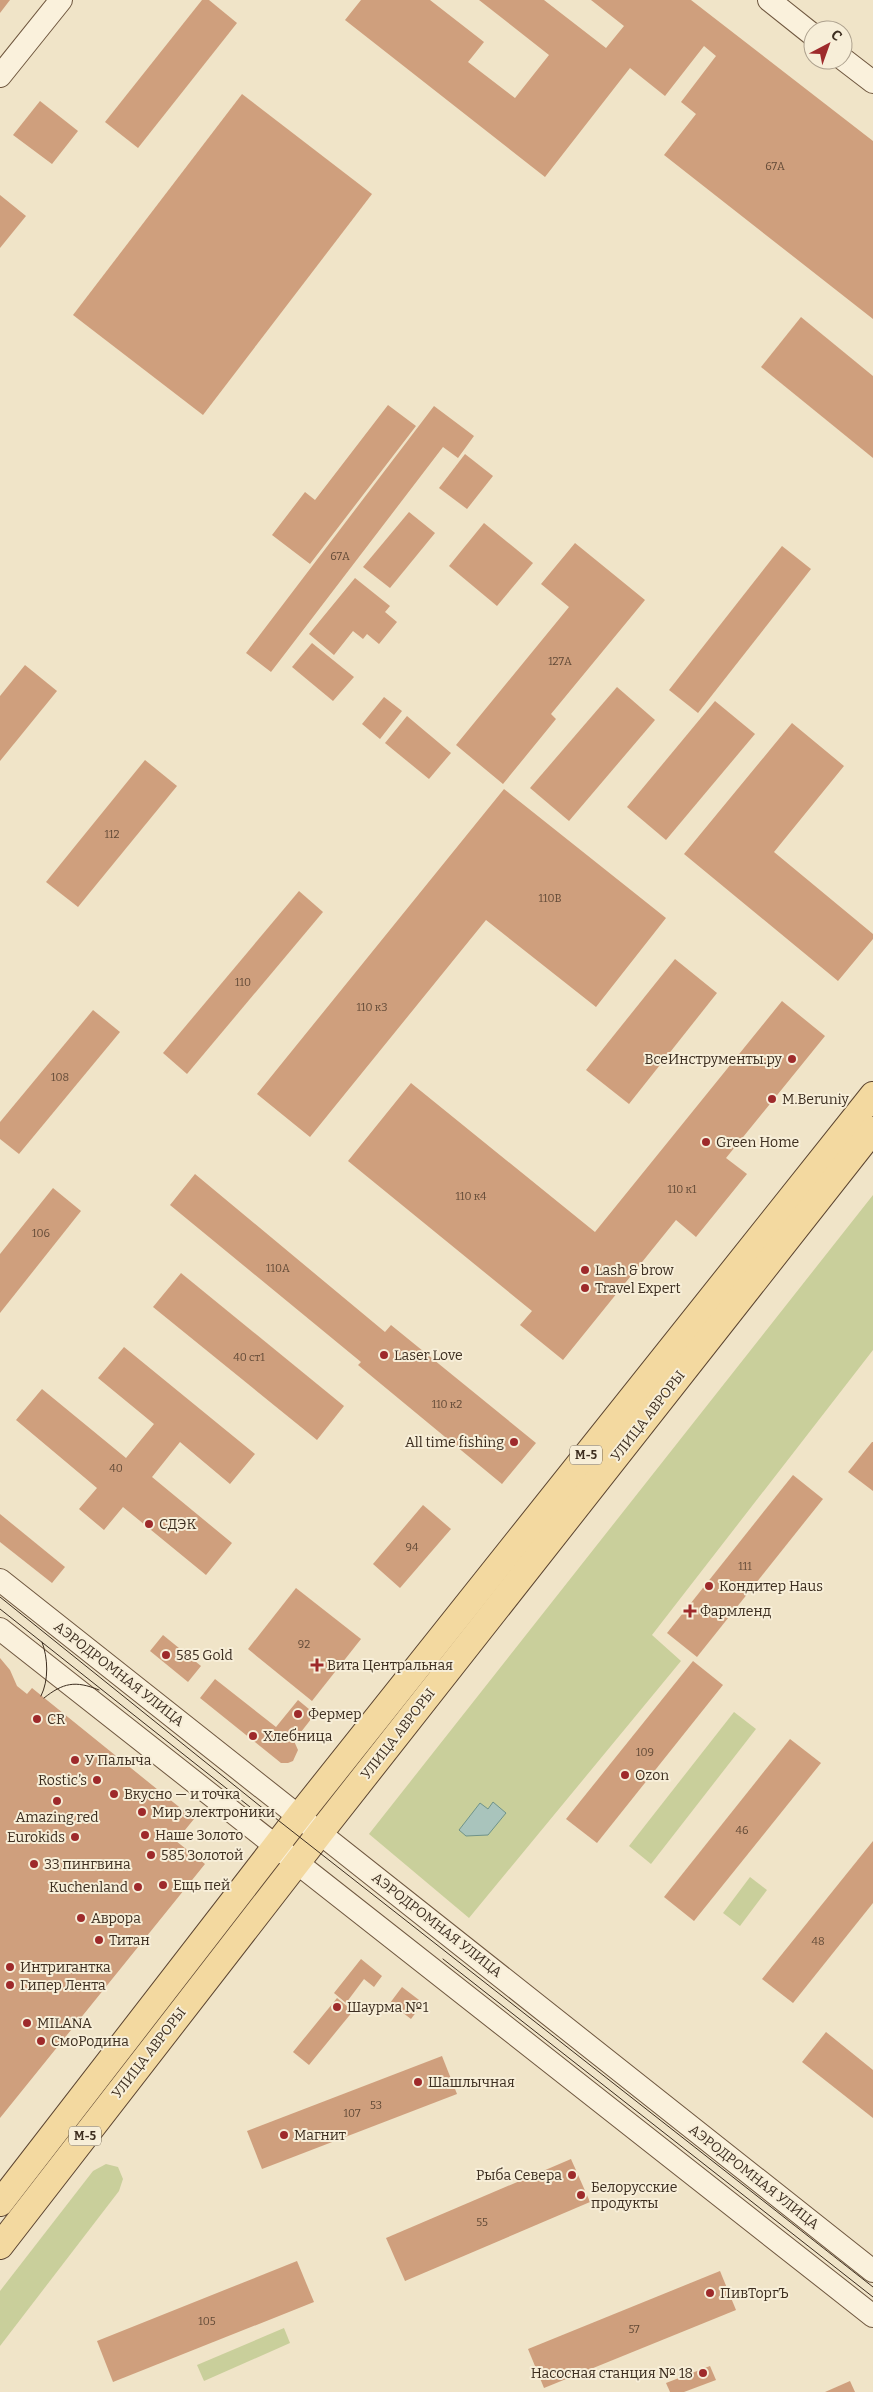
<svg xmlns="http://www.w3.org/2000/svg" width="873" height="2392" font-family="Bitter,serif">
	<style>
		.green { fill: #c9cf9b }
		.water { fill: #a9c4bc; stroke: #6f938a }
		.building { fill: #cf9f7d }
		.lines { fill: none; stroke-linecap: round; stroke-linejoin: round }
		.secondary-casing { stroke: #6f573f; stroke-width: 24 }
		.primary-casing { stroke: #5b4430; stroke-width: 28 }
		.secondary { stroke: #faf1dc; stroke-width: 22 }
		.primary { stroke: #f3d9a0; stroke-width: 26 }
		.tram { stroke: #3d2e20; stroke-width: 1 }
		.poi-dot { fill: #9e2a2b; stroke: #f7eed8; stroke-width: 2 }
		.labels { text-anchor: middle; dominant-baseline: central; stroke-width: 4; stroke-linejoin: round; paint-order: stroke }
		.number-label { font-size: 11px; fill: #624a37 }
		.shield { fill: #f7eed8; stroke: #756857; stroke-width: 1 }
		.shield-label { font-size: 12px; font-weight: bold; fill: #3d2e20 }
		.poi-label { font-size: 14px; fill: #3d2e20; stroke: #f7eed8; text-anchor: start }
		.street-label { font-size: 14px; fill: #3d2e20; stroke: #f7eed8 }
	</style>
	<rect width="100%" height="100%" fill="#f0e4c8"/>
	<g class="green">
		<polygon points="873,1195 873,1350 652,1635 681,1661 469,1918 369,1834"/>
		<polygon points="734,1712 756,1729 651,1864 629,1846"/>
		<polygon points="750,1877 767,1890 740,1926 723,1913"/>
		<polygon points="106,2164 118,2167 123,2179 119,2191 0,2346 0,2291 93,2171"/>
		<polygon points="284,2328 290,2343 204,2381 197,2365"/>
	</g>
	<polygon class="water" points="493,1802 506,1813 488,1835 466,1836 459,1830 480,1803 488,1809"/>
	<g class="building">
		<polygon points="0,0 10,0 0,13"/>
		<polygon points="202,0 209,0 237,23 138,148 105,122"/>
		<polygon points="361,0 430,0 484,42 468,62 515,98 549,55 479,0 544,0 606,48 624,26 591,0 691,0 873,141 873,319 664,155 696,114 681,102 716,56 704,46 665,96 630,68 545,177 345,20"/>
		<polygon points="242,94 372,194 203,415 73,315"/>
		<polygon points="40,101 78,131 52,164 13,135"/>
		<polygon points="0,195 26,216 0,248"/>
		<polygon points="801,317 873,376 873,458 761,367"/>
		<polygon points="388,405 416,426 310,564 272,535 305,492 315,500"/>
		<polygon points="434,406 474,436 458,458 443,447 271,672 246,653"/>
		<polygon points="465,454 493,476 467,509 439,488"/>
		<polygon points="409,512 435,533 390,588 363,567"/>
		<polygon points="484,523 533,563 497,606 449,566"/>
		<polygon points="575,543 645,600 551,714 556,719 503,784 456,745 569,607 541,584"/>
		<polygon points="782,546 811,569 698,713 669,690"/>
		<polygon points="355,578 390,606 385,612 397,622 379,644 367,634 363,639 353,631 334,655 309,634"/>
		<polygon points="312,643 354,677 333,701 292,667"/>
		<polygon points="25,665 57,691 0,761 0,696"/>
		<polygon points="617,687 655,720 569,821 530,788"/>
		<polygon points="384,697 402,711 380,739 362,724"/>
		<polygon points="715,701 755,734 666,840 627,807"/>
		<polygon points="407,716 451,753 429,779 385,743"/>
		<polygon points="792,723 844,766 774,852 873,934 873,939 838,981 684,854"/>
		<polygon points="145,760 177,786 78,907 46,882"/>
		<polygon points="504,789 666,918 596,1007 486,920 310,1137 257,1094"/>
		<polygon points="299,891 323,912 187,1074 163,1053"/>
		<polygon points="675,959 717,993 629,1104 586,1070"/>
		<polygon points="782,1001 825,1036 726,1158 747,1174 696,1237 676,1220 563,1360 520,1325 532,1311 348,1161 411,1083 595,1232"/>
		<polygon points="93,1010 120,1032 19,1154 0,1139 0,1122"/>
		<polygon points="195,1174 385,1332 391,1325 536,1443 502,1484 358,1365 361,1362 170,1205"/>
		<polygon points="53,1188 81,1211 0,1313 0,1254"/>
		<polygon points="181,1273 344,1406 317,1440 153,1307"/>
		<polygon points="124,1347 255,1454 230,1484 180,1442 152,1477 232,1543 206,1575 123,1507 104,1530 79,1509 97,1488 16,1420 42,1389 126,1458 154,1424 98,1378"/>
		<polygon points="872,1442 873,1442 873,1491 848,1472"/>
		<polygon points="793,1475 823,1499 697,1657 667,1633"/>
		<polygon points="423,1505 451,1529 400,1588 373,1564"/>
		<polygon points="0,1514 65,1567 52,1583 0,1542"/>
		<polygon points="296,1588 361,1639 312,1701 248,1649"/>
		<polygon points="163,1635 201,1666 188,1682 150,1651"/>
		<polygon points="0,1658 10,1670 17,1686 27,1694 32,1688 194,1819 176,1841 205,1864 0,2118"/>
		<polygon points="693,1661 723,1685 597,1843 566,1819"/>
		<polygon points="215,1679 276,1727 298,1700 315,1714 294,1741 298,1750 293,1761 288,1763 281,1763 200,1698"/>
		<polygon points="790,1739 821,1763 694,1921 664,1897"/>
		<polygon points="873,1841 873,1903 793,2003 762,1979"/>
		<polygon points="361,1959 382,1976 374,1987 364,1979 346,2003 334,1993"/>
		<polygon points="402,1987 423,2003 411,2019 390,2003"/>
		<polygon points="337,1998 353,2011 309,2065 293,2052"/>
		<polygon points="826,2032 873,2070 873,2118 802,2062"/>
		<polygon points="442,2056 457,2094 262,2169 247,2131"/>
		<polygon points="571,2159 590,2202 405,2281 386,2238"/>
		<polygon points="297,2261 314,2302 113,2382 97,2341"/>
		<polygon points="720,2271 736,2310 544,2388 528,2349"/>
		<polygon points="710,2366 716,2380 684,2392 670,2392 666,2383"/>
		<polygon points="850,2381 855,2392 825,2392"/>
	</g>
	<g class="lines">
		<g class="secondary-casing">
			<g id="secondary">
				<polyline points="769,0 813,35"/>
				<polyline points="843,59 873,82"/>
				<polyline points="0,76 61,0"/>
				<polyline points="0,1580 873,2271"/>
				<polyline points="0,1629 873,2316"/>
			</g>
		</g>
		<g class="primary-casing">
			<g id="primary">
				<polyline points="0,2203 299,1816 873,1095"/>
				<polyline points="0,2246 320,1833 873,1130"/>
			</g>
		</g>
		<use href="#secondary" class="secondary"/>
		<use href="#primary" class="primary"/>
		<g class="tram">
			<polyline points="0,1597 260,1806 873,2287"/>
			<polyline points="0,1609 250,1807"/>
			<path d="M41,1696C49,1680 48,1658 42,1642"/>
			<path d="M44,1698C63,1683 75,1680 99,1690"/>
			<polyline points="443,1959 873,2297"/>
		</g>
	</g>
	<g class="poi-dot">
		<circle cx="792" cy="1059" r="5"/>
		<circle cx="772" cy="1099" r="5"/>
		<circle cx="706" cy="1142" r="5"/>
		<circle cx="585" cy="1270" r="5"/>
		<circle cx="585" cy="1288" r="5"/>
		<circle cx="384" cy="1355" r="5"/>
		<circle cx="514" cy="1442" r="5"/>
		<circle cx="149" cy="1524" r="5"/>
		<circle cx="709" cy="1586" r="5"/>
		<path d="M687.5 1603.5h5v5h5v5h-5v5h-5v-5h-5v-5h5z"/>
		<circle cx="166" cy="1655" r="5"/>
		<path d="M314.5 1657.5h5v5h5v5h-5v5h-5v-5h-5v-5h5z"/>
		<circle cx="298" cy="1714" r="5"/>
		<circle cx="37" cy="1719" r="5"/>
		<circle cx="253" cy="1736" r="5"/>
		<circle cx="75" cy="1760" r="5"/>
		<circle cx="625" cy="1775" r="5"/>
		<circle cx="97" cy="1780" r="5"/>
		<circle cx="114" cy="1794" r="5"/>
		<circle cx="57" cy="1801" r="5"/>
		<circle cx="142" cy="1812" r="5"/>
		<circle cx="145" cy="1835" r="5"/>
		<circle cx="75" cy="1837" r="5"/>
		<circle cx="151" cy="1855" r="5"/>
		<circle cx="34" cy="1864" r="5"/>
		<circle cx="163" cy="1885" r="5"/>
		<circle cx="138" cy="1887" r="5"/>
		<circle cx="81" cy="1918" r="5"/>
		<circle cx="99" cy="1940" r="5"/>
		<circle cx="10" cy="1967" r="5"/>
		<circle cx="10" cy="1985" r="5"/>
		<circle cx="337" cy="2007" r="5"/>
		<circle cx="27" cy="2023" r="5"/>
		<circle cx="41" cy="2041" r="5"/>
		<circle cx="418" cy="2082" r="5"/>
		<circle cx="284" cy="2135" r="5"/>
		<circle cx="572" cy="2175" r="5"/>
		<circle cx="581" cy="2195" r="5"/>
		<circle cx="710" cy="2293" r="5"/>
		<circle cx="703" cy="2373" r="5"/>
	</g>
	<g class="labels">
		<g class="number-label">
			<text x="775" y="166">67А</text>
			<text x="340" y="556">67А</text>
			<text x="560" y="661">127А</text>
			<text x="112" y="834">112</text>
			<text x="550" y="898">110В</text>
			<text x="243" y="982">110</text>
			<text x="372" y="1007">110 к3</text>
			<text x="60" y="1077">108</text>
			<text x="682" y="1189">110 к1</text>
			<text x="471" y="1196">110 к4</text>
			<text x="41" y="1233">106</text>
			<text x="278" y="1268">110А</text>
			<text x="249" y="1357">40 ст1</text>
			<text x="447" y="1404">110 к2</text>
			<text x="116" y="1468">40</text>
			<text x="412" y="1547">94</text>
			<text x="745" y="1566">111</text>
			<text x="304" y="1644">92</text>
			<text x="645" y="1752">109</text>
			<text x="742" y="1830">46</text>
			<text x="818" y="1941">48</text>
			<text x="376" y="2105">53</text>
			<text x="352" y="2113">107</text>
			<text x="482" y="2222">55</text>
			<text x="207" y="2321">105</text>
			<text x="634" y="2329">57</text>
		</g>
		<g class="shield">
			<rect x="570" y="1445.5" width="32" height="19" rx="4"/>
			<rect x="69" y="2126.5" width="32" height="19" rx="4"/>
		</g>
		<g class="shield-label">
			<text x="586" y="1455">М-5</text>
			<text x="85" y="2136">М-5</text>
		</g>
		<g class="poi-label">
			<text x="782" y="1059" text-anchor="end">ВсеИнструменты.ру</text>
			<text x="782" y="1099">M.Beruniy</text>
			<text x="716" y="1142">Green Home</text>
			<text x="595" y="1270">Lash &amp; brow</text>
			<text x="595" y="1288">Travel Expert</text>
			<text x="394" y="1355">Laser Love</text>
			<text x="504" y="1442" text-anchor="end">All time fishing</text>
			<text x="159" y="1524">СДЭК</text>
			<text x="719" y="1586">Кондитер Haus</text>
			<text x="700" y="1611">Фармленд</text>
			<text x="176" y="1655">585 Gold</text>
			<text x="327" y="1665">Вита Центральная</text>
			<text x="308" y="1714">Фермер</text>
			<text x="47" y="1719">CR</text>
			<text x="263" y="1736">Хлебница</text>
			<text x="85" y="1760">У Палыча</text>
			<text x="635" y="1775">Ozon</text>
			<text x="87" y="1780" text-anchor="end">Rostic’s</text>
			<text x="124" y="1794">Вкусно — и точка</text>
			<text x="152" y="1812">Мир электроники</text>
			<text x="57" y="1817" text-anchor="middle">Amazing red</text>
			<text x="155" y="1835">Наше Золото</text>
			<text x="65" y="1837" text-anchor="end">Eurokids</text>
			<text x="161" y="1855">585 Золотой</text>
			<text x="44" y="1864">33 пингвина</text>
			<text x="173" y="1885">Ещь пей</text>
			<text x="128" y="1887" text-anchor="end">Kuchenland</text>
			<text x="91" y="1918">Аврора</text>
			<text x="109" y="1940">Титан</text>
			<text x="20" y="1967">Интригантка</text>
			<text x="20" y="1985">Гипер Лента</text>
			<text x="347" y="2007">Шаурма №1</text>
			<text x="37" y="2023">MILANA</text>
			<text x="51" y="2041">СмоРодина</text>
			<text x="428" y="2082">Шашлычная</text>
			<text x="294" y="2135">Магнит</text>
			<text x="562" y="2175" text-anchor="end">Рыба Севера</text>
			<text x="591" y="2187">Белорусские<tspan x="591" dy="16">продукты</tspan></text>
			<text x="720" y="2293">ПивТоргЪ</text>
			<text x="693" y="2373" text-anchor="end">Насосная станция № 18</text>
		</g>
		<g class="street-label">
			<text transform="translate(648 1416) rotate(-52)">УЛИЦА АВРОРЫ</text>
			<text transform="translate(119 1674) rotate(38)">АЭРОДРОМНАЯ УЛИЦА</text>
			<text transform="translate(398 1734) rotate(-52)">УЛИЦА АВРОРЫ</text>
			<text transform="translate(437 1925) rotate(38)">АЭРОДРОМНАЯ УЛИЦА</text>
			<text transform="translate(149 2053) rotate(-52)">УЛИЦА АВРОРЫ</text>
			<text transform="translate(754 2177) rotate(38)">АЭРОДРОМНАЯ УЛИЦА</text>
		</g>
	</g>
	<g transform="translate(828 45) rotate(41)"><circle r="24" fill="#f7eed8" stroke="#ada18e"/>
	<path d="M0-4L9 19L0 12L-9 19Z" fill="#9e2a2b"/>
	<text y="-8" font-size="14" font-weight="bold" text-anchor="middle" fill="#3d2e20">С</text>
	</g>
</svg>
